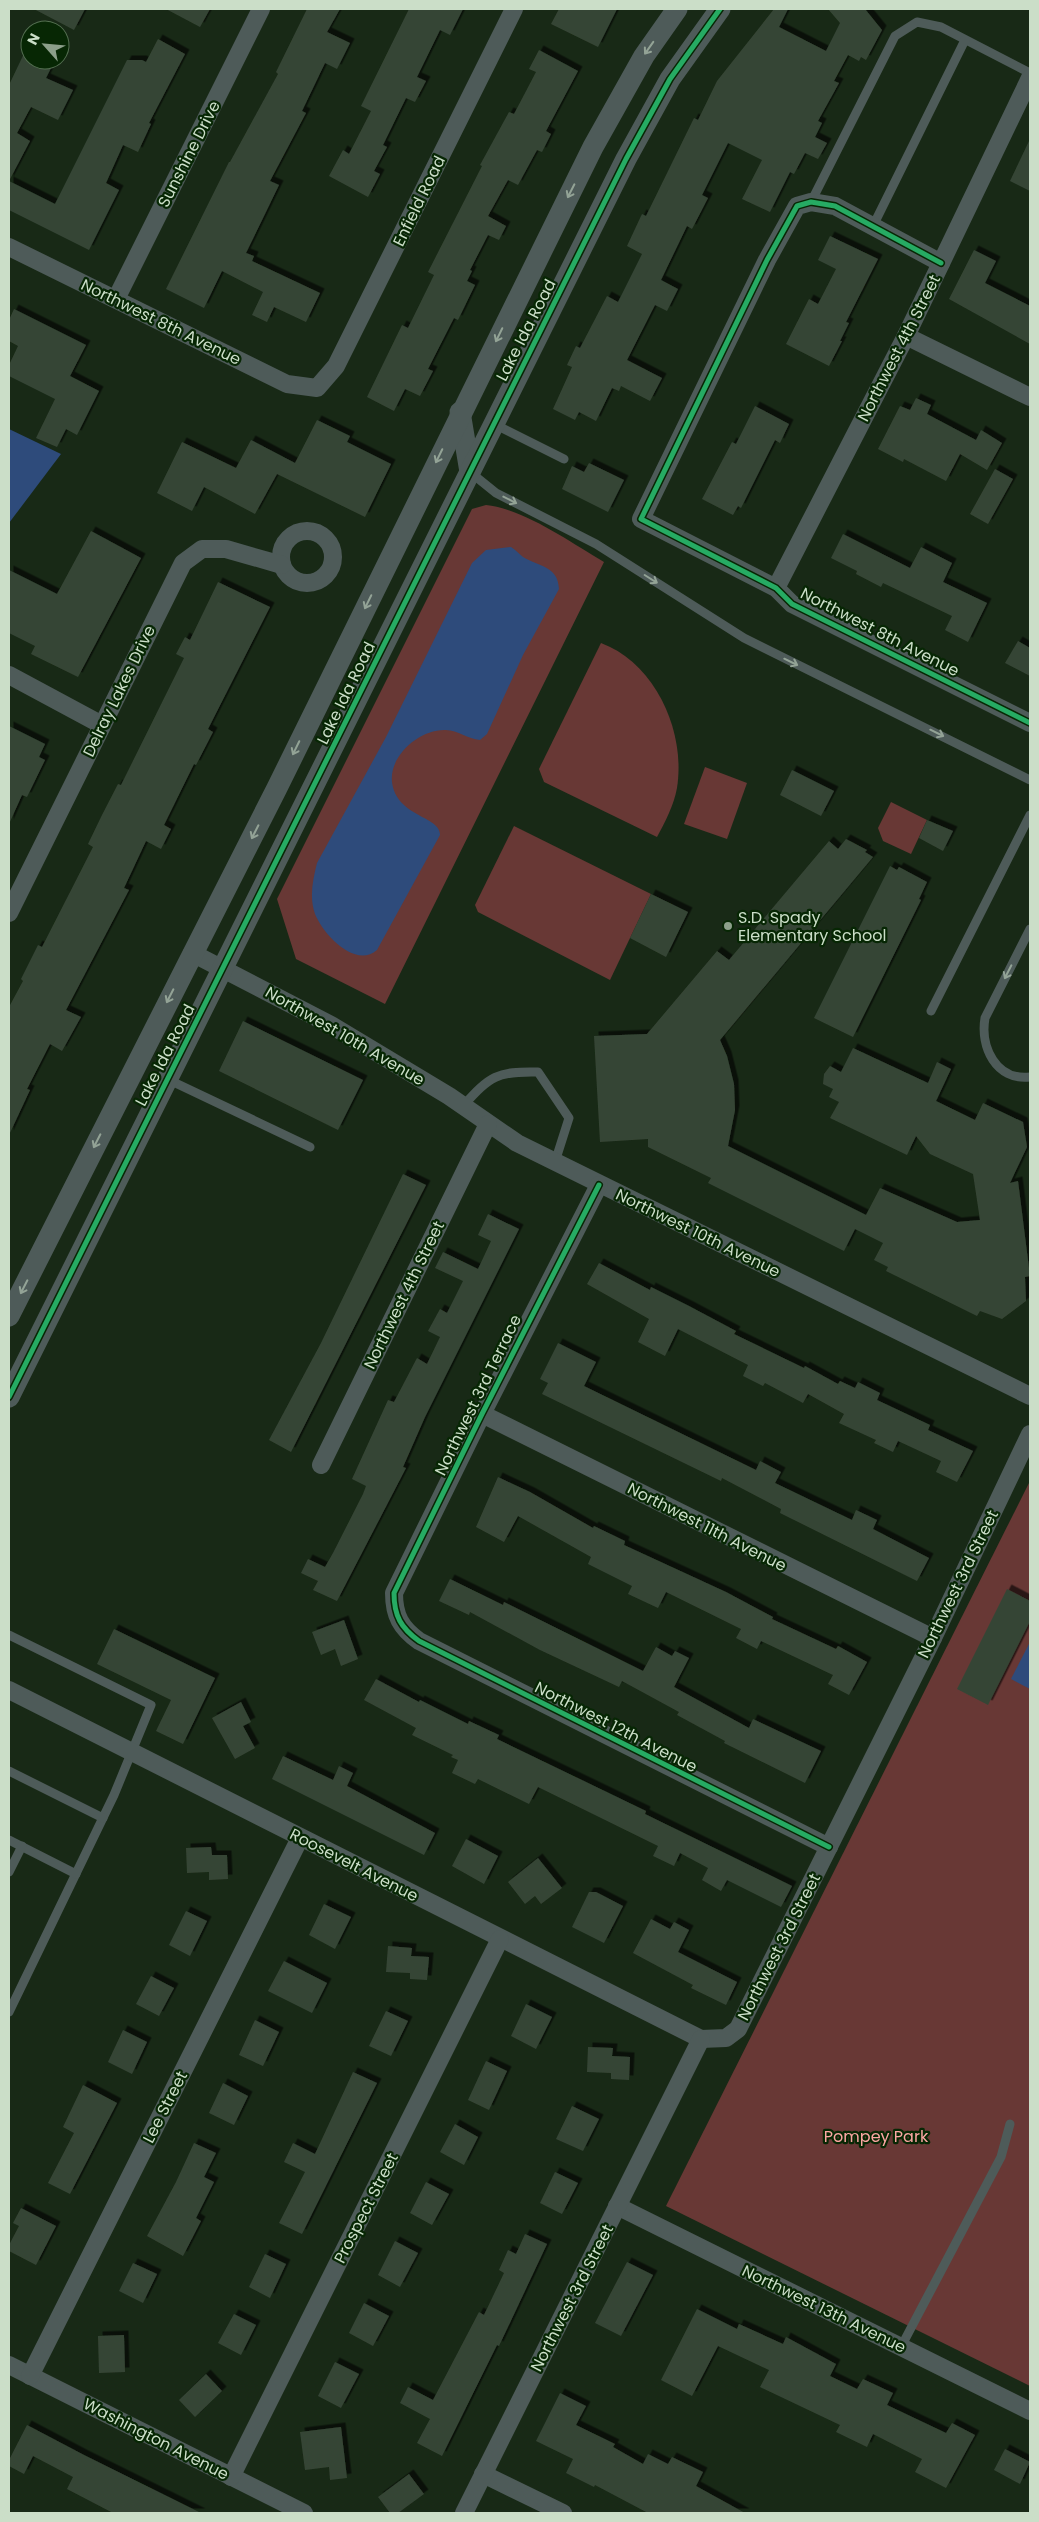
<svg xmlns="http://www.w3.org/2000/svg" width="1039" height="2522" font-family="Poppins,sans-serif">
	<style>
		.green { fill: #683835 }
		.water { fill: #2e4b7b }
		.building { fill: #364535; filter: url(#shadow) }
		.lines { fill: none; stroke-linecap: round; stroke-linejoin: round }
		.service { stroke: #4e5b59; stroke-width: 9 }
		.minor { stroke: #4e5b59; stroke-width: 18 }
		.tertiary { stroke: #4e5b59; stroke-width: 21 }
		.cycleway-casing { stroke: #072704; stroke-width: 8 }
		.cycleway { stroke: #26ab63; stroke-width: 5 }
		.oneway { stroke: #93a396 }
		.poi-dot { fill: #8c9f8a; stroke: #072704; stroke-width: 2 }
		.labels { text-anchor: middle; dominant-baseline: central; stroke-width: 4.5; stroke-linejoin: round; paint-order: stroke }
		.street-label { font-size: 16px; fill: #cbdec8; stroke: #072704 }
		.poi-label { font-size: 16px; fill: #cbdec8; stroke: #072704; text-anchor: start }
		.park-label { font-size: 16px; fill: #fca6a3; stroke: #072704 }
	</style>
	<defs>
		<filter id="shadow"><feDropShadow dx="4.5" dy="-4.5" stdDeviation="0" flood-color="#0009"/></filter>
	</defs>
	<rect width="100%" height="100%" fill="#182916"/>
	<g class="green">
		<path d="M486,505C524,509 570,542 604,562L385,1004L296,959L277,899L472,509Z"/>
		<path d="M601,643C655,663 686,731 677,788C674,805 665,822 657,837L544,782L539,769Z"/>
		<polygon points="705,767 747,783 727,839 684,824"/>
		<polygon points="891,802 927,820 911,854 883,841 878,828"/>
		<polygon points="514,826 651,894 610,980 478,912 475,905"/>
		<polygon points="1030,1481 1030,2386 666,2206"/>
	</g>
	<g class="water">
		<polygon points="9,429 61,454 9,523"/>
		<path d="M511,547C516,550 519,554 523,557C540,567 558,566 559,589L523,655L487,734L480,740C467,739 457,729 444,730C419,730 389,756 392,782C396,817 441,816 440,835L377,950C355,969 323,934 315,914C309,897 313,879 317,863L386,737L472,563L486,550Z"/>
		<polygon points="1030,1642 1030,1689 1011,1679"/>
	</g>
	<g class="building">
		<polygon points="34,9 85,9 74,30"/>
		<polygon points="166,9 210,9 200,27"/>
		<polygon points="307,9 340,9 327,32 350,43 337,69 325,63 302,111 306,113 270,181 279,185 246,253 254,256 252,261 320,293 306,322 274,307 267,322 252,315 263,292 222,271 204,308 166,289 229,162 230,162 278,74 276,72"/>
		<polygon points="409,9 463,9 450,35 440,30 417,77 426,81 415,102 406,98 383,145 387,147 374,171 380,174 368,197 329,176 343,150 349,154 371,111 361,106"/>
		<polygon points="559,9 617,9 598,47 551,24"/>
		<polygon points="774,9 788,9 779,27 826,51 840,23 828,9 865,9 882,30 866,60 861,57 859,61 848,55 834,81 839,83 818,121 822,123 815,137 827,143 818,159 805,153 794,174 790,172 770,212 742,199 762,160 728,143 702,195 708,198 692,229 687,226 661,280 678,289 667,311 655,305 627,360 662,378 650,401 621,386 619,391 612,388 596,421 579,412 575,420 553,409 572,367 567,365 576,346 580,348 607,296 618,302 642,254 627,246 642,214 646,216 694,118 698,120 717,81"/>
		<polygon points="158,39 185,54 149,123 151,124 138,152 123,145 106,183 119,190 89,250 9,210 9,85 30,41 30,60 55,60 46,78 73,90 58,120 31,107 17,133 30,141 9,181 55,204 127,60 142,60 146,62"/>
		<polygon points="539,50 578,71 546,131 551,134 542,152 537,150 518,185 508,180 488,216 506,226 499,240 488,235 470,270 472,271 467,281 475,285 458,320 454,318 428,369 433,371 420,396 405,389 394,411 367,397 402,325 408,328 434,275 428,272 482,166 480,165 509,112 514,114 536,72 529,69"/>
		<polygon points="1030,139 1030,191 1010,181"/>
		<polygon points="830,236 878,259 846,322 849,323 840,341 842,341 829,366 786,344 809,299 818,304 836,269 818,260"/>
		<polygon points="974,250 996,261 985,283 1030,306 1030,344 949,299"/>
		<polygon points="14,309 86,345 70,376 99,391 77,435 66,429 57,447 36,438 55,399 9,376 9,365 18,346 9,341 9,320"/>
		<polygon points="916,398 931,405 927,414 976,440 981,430 1002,443 987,470 960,454 946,481 904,459 903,462 878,449 900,406 910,410"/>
		<polygon points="755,406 789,424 780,443 775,440 741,508 738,506 733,515 702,499 732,442 736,444"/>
		<polygon points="317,420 350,436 347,442 391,464 365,517 277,474 255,514 204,487 192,511 157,493 182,442 236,468 251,440 295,463"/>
		<polygon points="589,463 624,480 608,512 562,489 572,466 584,472"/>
		<polygon points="995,469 1013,479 988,524 970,514"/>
		<polygon points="91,531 141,558 78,677 31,654 35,646 9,633 9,570 57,594"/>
		<polygon points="843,534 910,568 921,547 952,563 943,582 987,603 968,642 945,630 952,616 883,583 881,587 856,574 857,571 831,558"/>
		<polygon points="218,582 270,607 208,729 213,732 196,765 194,764 164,825 171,829 161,849 146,841 124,888 129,890 66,1010 81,1017 62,1051 50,1044 27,1089 30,1090 9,1135 9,1007 23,981 21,979 38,945 42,947 93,847 88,844 102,815 118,784 121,785 184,658 176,654 185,637 190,640"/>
		<polygon points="1018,641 1030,648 1030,676 1005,663"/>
		<polygon points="9,726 45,744 39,757 45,760 27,797 22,795 9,824"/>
		<polygon points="792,770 834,791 821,816 780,795"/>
		<polygon points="927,820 953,831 943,851 919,838"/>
		<polygon points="846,839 867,850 865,852 873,857 720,1040 727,1056 734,1084 735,1110 728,1146 866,1215 880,1188 957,1222 980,1220 973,1174 930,1154 916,1136 907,1155 830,1118 839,1102 829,1097 833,1089 823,1084 824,1074 830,1066 841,1072 853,1048 928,1083 937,1062 951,1069 936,1101 975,1120 983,1103 1023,1122 1027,1147 1010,1183 1018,1181 1030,1276 1025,1277 1026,1301 1002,1319 980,1311 977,1316 886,1271 888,1267 874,1260 883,1243 855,1229 844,1251 708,1183 711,1178 648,1147 648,1139 600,1142 594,1036 647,1034 717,951 729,960 829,841 838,849"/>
		<polygon points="890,866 897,870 899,867 927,882 919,899 921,900 853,1037 814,1018"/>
		<polygon points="651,894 688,912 666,957 630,938"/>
		<polygon points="243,1021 363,1080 338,1130 219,1071"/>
		<polygon points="403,1174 426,1185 291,1452 269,1440 321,1343"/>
		<polygon points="488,1214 519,1229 425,1417 403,1467 406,1468 337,1601 313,1590 318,1581 301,1573 308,1559 325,1567 333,1553 363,1494 366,1486 352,1479 388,1400 394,1402 417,1358 427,1364 440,1337 428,1331 440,1309 447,1313 463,1281 435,1268 443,1252 478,1269 491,1241 478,1235"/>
		<polygon points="599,1263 650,1290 651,1287 689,1306 736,1331 734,1334 804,1368 805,1366 838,1384 840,1381 855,1388 858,1382 880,1393 877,1400 930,1425 928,1430 973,1451 957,1482 936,1472 941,1461 898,1441 893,1452 874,1443 876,1440 839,1423 844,1414 808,1394 803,1403 765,1383 763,1386 743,1376 748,1365 678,1329 665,1356 638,1342 649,1319 587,1284"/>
		<polygon points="558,1343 596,1362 584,1386 756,1470 760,1461 781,1472 775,1483 852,1520 856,1510 877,1520 873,1529 929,1558 917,1581 780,1513 781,1509 722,1478 721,1481 542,1394 548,1383 540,1379"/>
		<polygon points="498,1477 530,1492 593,1528 594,1526 625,1541 624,1545 726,1592 773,1617 772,1619 836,1649 838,1646 867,1662 849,1695 828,1684 833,1675 761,1641 757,1649 736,1638 741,1629 666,1592 658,1608 628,1594 632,1586 588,1564 591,1557 518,1516 504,1542 476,1527"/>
		<polygon points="450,1579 503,1605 504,1602 643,1671 656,1647 672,1656 675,1651 689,1658 674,1687 749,1728 753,1719 821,1751 805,1783 724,1743 725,1741 677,1715 679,1712 622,1681 619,1687 540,1650 470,1612 469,1615 439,1601"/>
		<polygon points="1007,1589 1030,1601 1030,1621 988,1705 957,1689"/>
		<polygon points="344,1620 358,1659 341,1666 335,1649 321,1655 312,1632"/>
		<polygon points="114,1629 215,1678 183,1744 156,1731 171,1700 97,1664"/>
		<polygon points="376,1679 419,1702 420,1700 468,1724 469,1721 499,1735 497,1739 646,1811 645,1814 792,1886 781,1907 727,1880 721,1891 702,1880 708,1868 680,1853 674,1866 653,1856 658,1846 538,1787 529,1804 478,1779 475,1784 452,1773 458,1760 451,1757 453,1755 412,1735 416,1728 364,1700"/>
		<polygon points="241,1702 251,1722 243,1726 255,1748 235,1759 212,1718"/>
		<polygon points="283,1756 333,1780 339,1766 353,1773 347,1786 435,1833 424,1855 272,1779"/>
		<polygon points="466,1839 498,1856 484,1884 452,1866"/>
		<polygon points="211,1847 212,1855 227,1855 228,1879 209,1880 209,1872 187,1873 186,1848"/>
		<polygon points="538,1858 562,1888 541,1904 535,1896 525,1904 508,1882"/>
		<polygon points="589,1892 596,1892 623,1906 604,1943 572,1927"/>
		<polygon points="324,1904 351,1917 335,1949 309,1935"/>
		<polygon points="186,1911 207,1921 190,1956 169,1945"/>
		<polygon points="651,1919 670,1929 674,1922 689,1930 678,1952 737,1982 726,2005 691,1988 693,1985 633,1953"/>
		<polygon points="388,1946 412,1948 411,1956 429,1957 427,1980 410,1979 410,1973 386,1972"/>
		<polygon points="284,1961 327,1983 312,2013 268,1991"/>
		<polygon points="151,1976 174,1988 159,2016 136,2004"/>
		<polygon points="526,2004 552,2017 536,2049 511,2036"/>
		<polygon points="386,2011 408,2021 391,2056 369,2046"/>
		<polygon points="255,2020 279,2032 263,2066 239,2055"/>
		<polygon points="123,2030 147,2042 132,2074 108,2062"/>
		<polygon points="588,2047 613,2048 612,2056 630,2057 629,2080 611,2079 611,2073 587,2072"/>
		<polygon points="486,2061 507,2071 489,2110 468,2100"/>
		<polygon points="353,2072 377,2083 302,2234 279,2223 305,2172 284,2162 293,2143 315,2154"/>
		<polygon points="223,2083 248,2096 234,2125 209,2113"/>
		<polygon points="83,2085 117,2103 70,2194 48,2183 74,2133 63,2127"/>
		<polygon points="572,2106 599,2119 583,2151 556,2139"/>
		<polygon points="455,2124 478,2137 464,2165 440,2152"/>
		<polygon points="194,2143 216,2153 204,2177 214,2182 196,2218 201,2221 183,2256 147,2236 176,2182"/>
		<polygon points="555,2172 578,2183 562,2214 540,2203"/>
		<polygon points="426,2182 449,2194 432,2225 410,2213"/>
		<polygon points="21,2208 56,2226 36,2265 9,2251 9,2245 19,2226 13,2223"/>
		<polygon points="525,2234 547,2244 499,2346 497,2345 442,2456 417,2443 430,2419 400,2403 408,2387 433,2400 479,2312 484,2315 504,2273 499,2270 508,2250 516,2254"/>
		<polygon points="395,2241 418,2253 400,2287 378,2275"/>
		<polygon points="265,2254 286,2264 270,2298 249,2287"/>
		<polygon points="627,2262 653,2275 621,2336 595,2323"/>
		<polygon points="133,2263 157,2274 143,2303 119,2291"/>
		<polygon points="364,2303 389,2316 373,2346 349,2333"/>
		<polygon points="697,2309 737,2329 739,2324 783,2344 786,2337 836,2364 830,2376 857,2389 863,2379 893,2393 887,2405 946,2433 952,2423 975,2435 946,2488 915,2472 922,2459 873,2434 867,2447 836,2432 840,2425 760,2387 769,2370 718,2346 692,2396 661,2380"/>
		<polygon points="234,2314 256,2325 241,2355 218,2343"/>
		<polygon points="124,2335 125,2372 99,2373 98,2336"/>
		<polygon points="335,2362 359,2374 341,2408 318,2396"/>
		<polygon points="206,2374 222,2391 195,2417 179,2400"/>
		<polygon points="560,2393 586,2406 576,2425 615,2444 613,2447 643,2464 648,2454 668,2464 672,2457 703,2472 696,2486 745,2513 648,2513 595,2485 594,2487 566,2473 573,2459 536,2441"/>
		<polygon points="27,2425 84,2455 201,2513 113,2513 67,2489 73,2477 33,2456 24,2474 9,2466 9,2460"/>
		<polygon points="341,2427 347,2478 330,2480 329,2467 305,2470 300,2432"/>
		<polygon points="1005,2449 1030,2462 1020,2484 994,2470"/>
		<polygon points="409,2474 424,2494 398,2513 390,2513 378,2497"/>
	</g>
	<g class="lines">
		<g class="service">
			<polyline points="811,202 895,36 917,22 941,27 1030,73"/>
			<polyline points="873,226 965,40"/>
			<polyline points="494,424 564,459"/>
			<polyline points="470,472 496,493 596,544 744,638 1030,780"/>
			<path d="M1030,929L985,1018C980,1047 996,1081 1030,1077"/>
			<polyline points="931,1011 1030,815"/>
			<polyline points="167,1079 310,1147"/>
			<path d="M463,1106C490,1076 497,1071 538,1072L569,1118L555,1162"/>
			<polyline points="9,1635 151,1705 114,1795 9,2012"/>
			<polyline points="9,1771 103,1818"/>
			<polyline points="9,1840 76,1874"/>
			<polyline points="9,1872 22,1846"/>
			<polyline points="901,2347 1001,2157 1010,2124"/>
		</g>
		<g class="minor">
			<polyline points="9,247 287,384 317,388 336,366 514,9"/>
			<polyline points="941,263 835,206 811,202 797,206 767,260 641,519 776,588 792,604 1030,723"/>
			<polyline points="116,299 261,9"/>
			<polyline points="906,336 1030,397"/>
			<circle cx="307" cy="557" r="26"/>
			<polyline points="776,588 906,336 1030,78"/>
			<polyline points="9,675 102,725"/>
			<polyline points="9,913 183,563 202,549 226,549 282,565"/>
			<polyline points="192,953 331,1025 449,1096 517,1143 1030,1396"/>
			<path d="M599,1185L482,1414L394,1593C394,1616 401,1628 419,1641L829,1847"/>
			<polyline points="482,1414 933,1638"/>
			<polyline points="321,1465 488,1124"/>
			<polyline points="9,1690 701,2039"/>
			<polyline points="701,2039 726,2038 738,2029 933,1638 1030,1434"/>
			<polyline points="617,2206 1030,2411"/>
			<polyline points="9,2365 304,2513"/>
			<polyline points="30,2376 300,1838"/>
			<polyline points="483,2474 563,2513"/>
			<polyline points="231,2477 500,1939"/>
			<polyline points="464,2513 701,2039"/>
		</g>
		<g class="tertiary">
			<polyline points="460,412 470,472"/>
			<polyline points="9,1316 277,788 593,147 644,56 677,9"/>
			<polyline points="9,1397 626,159 670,79 720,9"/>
		</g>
		<g class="cycleway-casing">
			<g id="cycleway">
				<polyline points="941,263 835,206 811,202 797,206 767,260 641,519 776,588 792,604 1030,723"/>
				<path d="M599,1185L482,1414L394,1593C394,1616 401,1628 419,1641L829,1847"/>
				<polyline points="9,1397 626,159 670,79 720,9"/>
			</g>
		</g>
		<use href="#cycleway" class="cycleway"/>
	</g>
	<defs><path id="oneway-shaft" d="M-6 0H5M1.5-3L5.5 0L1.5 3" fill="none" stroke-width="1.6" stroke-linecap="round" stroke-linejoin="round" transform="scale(1.25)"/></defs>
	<g class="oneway">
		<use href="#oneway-shaft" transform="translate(649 48) rotate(125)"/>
		<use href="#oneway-shaft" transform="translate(571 191) rotate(117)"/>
		<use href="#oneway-shaft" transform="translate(499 335) rotate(116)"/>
		<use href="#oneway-shaft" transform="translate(439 456) rotate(116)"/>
		<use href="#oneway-shaft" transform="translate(510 500) rotate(27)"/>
		<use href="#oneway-shaft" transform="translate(651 579) rotate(32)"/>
		<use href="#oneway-shaft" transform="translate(368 602) rotate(116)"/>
		<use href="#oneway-shaft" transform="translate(791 662) rotate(26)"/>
		<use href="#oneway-shaft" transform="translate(937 733) rotate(26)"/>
		<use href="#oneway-shaft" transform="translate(296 748) rotate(116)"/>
		<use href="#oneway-shaft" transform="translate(255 832) rotate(117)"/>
		<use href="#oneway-shaft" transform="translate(1008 972) rotate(117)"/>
		<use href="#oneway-shaft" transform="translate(170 996) rotate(117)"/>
		<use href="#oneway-shaft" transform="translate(97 1141) rotate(117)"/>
		<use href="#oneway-shaft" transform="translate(24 1287) rotate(117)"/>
	</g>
	<circle class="poi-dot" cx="728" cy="926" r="5"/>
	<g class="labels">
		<g class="street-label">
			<text transform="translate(189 154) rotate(-63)">Sunshine Drive</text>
			<text transform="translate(419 201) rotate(-64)">Enfield Road</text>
			<text transform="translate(161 322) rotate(26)">Northwest 8th Avenue</text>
			<text transform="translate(526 330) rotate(-63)">Lake Ida Road</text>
			<text transform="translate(899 348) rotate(-63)">Northwest 4th Street</text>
			<text transform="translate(880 632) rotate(27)">Northwest 8th Avenue</text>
			<text transform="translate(119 691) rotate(-64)">Delray Lakes Drive</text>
			<text transform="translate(346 693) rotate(-64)">Lake Ida Road</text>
			<text transform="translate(345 1036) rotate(30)">Northwest 10th Avenue</text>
			<text transform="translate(165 1055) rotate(-63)">Lake Ida Road</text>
			<text transform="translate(698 1233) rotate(26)">Northwest 10th Avenue</text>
			<text transform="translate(404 1295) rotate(-64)">Northwest 4th Street</text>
			<text transform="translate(478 1395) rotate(-64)">Northwest 3rd Terrace</text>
			<text transform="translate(707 1527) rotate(27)">Northwest 11th Avenue</text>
			<text transform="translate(958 1584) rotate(-64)">Northwest 3rd Street</text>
			<text transform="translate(616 1727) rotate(27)">Northwest 12th Avenue</text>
			<text transform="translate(354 1865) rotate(27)">Roosevelt Avenue</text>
			<text transform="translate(779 1947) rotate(-63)">Northwest 3rd Street</text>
			<text transform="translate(165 2107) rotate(-63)">Lee Street</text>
			<text transform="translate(366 2208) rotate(-63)">Prospect Street</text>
			<text transform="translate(572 2298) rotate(-63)">Northwest 3rd Street</text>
			<text transform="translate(824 2309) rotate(26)">Northwest 13th Avenue</text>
			<text transform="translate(156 2439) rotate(27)">Washington Avenue</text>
		</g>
		<g class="poi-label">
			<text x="738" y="917">S.D. Spady<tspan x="738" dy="18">Elementary School</tspan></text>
		</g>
		<g class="park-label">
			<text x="876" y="2136">Pompey Park</text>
		</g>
	</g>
	<rect width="1039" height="2522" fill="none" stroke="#cbdec8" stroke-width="20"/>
	<g transform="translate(45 45) rotate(297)"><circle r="24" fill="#072704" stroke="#557052"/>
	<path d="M0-4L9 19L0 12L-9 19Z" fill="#8c9f8a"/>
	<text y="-8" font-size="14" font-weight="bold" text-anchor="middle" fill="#cbdec8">N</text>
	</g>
</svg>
